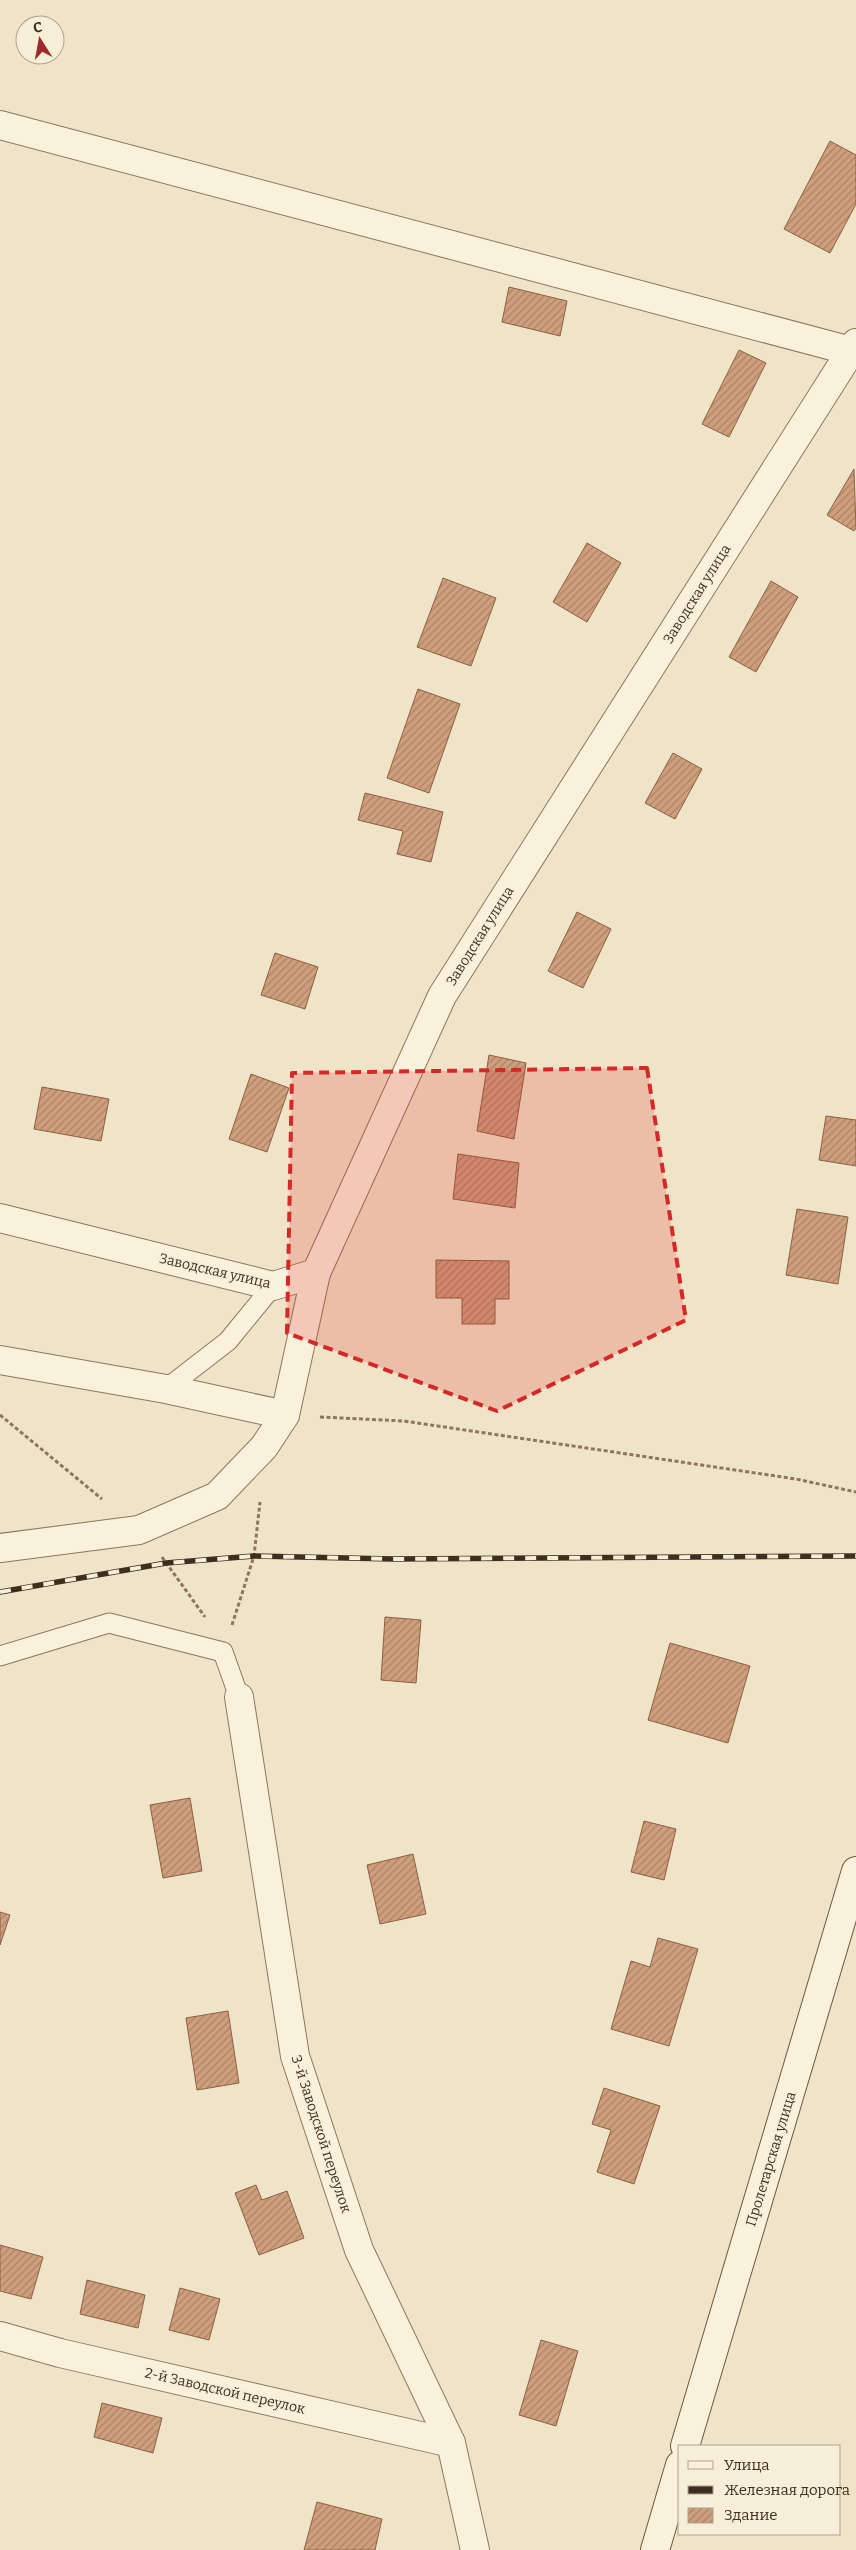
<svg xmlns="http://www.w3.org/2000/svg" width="856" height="2550" font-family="Bitter,serif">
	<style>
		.building { fill: url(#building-hatch); stroke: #8d5f41 }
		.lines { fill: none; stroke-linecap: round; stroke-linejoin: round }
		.service-casing { stroke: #8d765c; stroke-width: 21 }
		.minor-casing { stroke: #8d765c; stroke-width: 30 }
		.secondary-casing { stroke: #6f573f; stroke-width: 30 }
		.path { stroke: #8d765c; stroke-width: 3; stroke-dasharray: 4 2.5; stroke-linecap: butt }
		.service { stroke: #faf1dc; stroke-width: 19 }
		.minor { stroke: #faf1dc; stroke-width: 28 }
		.secondary { stroke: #faf1dc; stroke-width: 28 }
		.rail-casing { stroke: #3d2e20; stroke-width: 5.5 }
		.rail { stroke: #f7eed8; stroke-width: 4; stroke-dasharray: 11; stroke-linecap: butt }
		.marked { fill: #d62828; fill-opacity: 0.2; stroke: #d62828; stroke-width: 4; stroke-dasharray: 10 6; stroke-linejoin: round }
		.labels { text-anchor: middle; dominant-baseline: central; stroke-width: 4; stroke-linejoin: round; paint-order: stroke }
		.street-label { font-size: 14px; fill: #3d2e20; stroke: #f7eed8 }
	</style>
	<defs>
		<pattern id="building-hatch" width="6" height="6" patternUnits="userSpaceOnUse" patternTransform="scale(1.25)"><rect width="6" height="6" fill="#cf9f7d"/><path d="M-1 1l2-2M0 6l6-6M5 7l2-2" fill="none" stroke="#a98266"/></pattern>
	</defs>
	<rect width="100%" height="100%" fill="#f0e4c8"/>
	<g class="building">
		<polygon points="830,141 856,155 856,204 830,253 784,229"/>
		<polygon points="509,287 567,301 560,336 502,322"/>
		<polygon points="739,350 766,363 729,437 702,424"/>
		<polygon points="854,469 856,528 854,531 827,515"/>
		<polygon points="587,543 621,563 587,622 553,602"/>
		<polygon points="443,578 496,598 471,666 417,647"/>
		<polygon points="771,581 798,597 756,672 729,657"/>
		<polygon points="418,689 460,704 429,793 387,778"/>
		<polygon points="673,753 702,769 675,819 645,803"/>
		<polygon points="365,793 443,812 431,862 397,854 403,831 358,820"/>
		<polygon points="577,912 611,929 583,988 548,971"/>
		<polygon points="275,953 318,967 305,1009 261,995"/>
		<polygon points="489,1055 526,1063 514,1139 477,1131"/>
		<polygon points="251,1074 289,1088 267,1152 229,1139"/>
		<polygon points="42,1087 109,1099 101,1141 34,1129"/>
		<polygon points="826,1116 856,1120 856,1166 819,1160"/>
		<polygon points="458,1154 519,1163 515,1208 453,1199"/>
		<polygon points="797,1209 848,1217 838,1284 786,1275"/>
		<polygon points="436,1260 509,1261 509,1299 495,1299 495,1324 462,1324 462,1298 436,1298"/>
		<polygon points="385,1617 421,1620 416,1683 381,1680"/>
		<polygon points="670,1643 750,1666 728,1743 648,1720"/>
		<polygon points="190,1798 202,1871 163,1878 150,1805"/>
		<polygon points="644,1821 676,1829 664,1880 631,1872"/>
		<polygon points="413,1854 426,1914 380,1924 367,1865"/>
		<polygon points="0,1912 10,1915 0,1945"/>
		<polygon points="658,1938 698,1949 669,2046 611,2029 631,1961 650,1967"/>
		<polygon points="228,2011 239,2083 197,2090 186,2018"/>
		<polygon points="604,2088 660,2106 634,2184 597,2172 611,2130 592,2124"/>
		<polygon points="256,2185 262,2200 287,2191 304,2238 259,2255 235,2193"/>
		<polygon points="0,2245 43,2257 31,2299 0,2291"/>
		<polygon points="87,2280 145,2295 138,2328 80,2314"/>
		<polygon points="180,2288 220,2299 209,2340 169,2330"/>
		<polygon points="541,2340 578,2351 556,2426 519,2415"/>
		<polygon points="102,2403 162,2418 153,2453 94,2437"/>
		<polygon points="317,2502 382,2519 375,2550 304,2550"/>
	</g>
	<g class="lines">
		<g class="service-casing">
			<g id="service">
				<polyline points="166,1389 228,1341 273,1286"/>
				<polyline points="0,1656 109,1623 223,1652 239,1697"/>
			</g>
		</g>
		<g class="minor-casing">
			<g id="minor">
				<polyline points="0,125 851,351"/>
				<polyline points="0,1218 273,1286 316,1273 442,996 856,343"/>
				<polyline points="0,1360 166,1389 285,1415"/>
				<polyline points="0,1548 139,1530 217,1496 264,1447 285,1415 316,1273"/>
				<polyline points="239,1697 295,2056 359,2250 451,2443 475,2550"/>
				<polyline points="0,2336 60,2353 451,2443"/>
			</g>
		</g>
		<g class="secondary-casing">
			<g id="secondary">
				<polyline points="685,2446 856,1871"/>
				<polyline points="655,2550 680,2465"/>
			</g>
		</g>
		<g class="path">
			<polyline points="0,1415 102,1499"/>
			<polyline points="320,1417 404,1421 796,1479 856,1492"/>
			<polyline points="162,1557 205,1617"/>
			<polyline points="232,1625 254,1556 260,1502"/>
		</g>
		<use href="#service" class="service"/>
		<use href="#minor" class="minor"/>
		<use href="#secondary" class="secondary"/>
		<g class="rail-casing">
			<polyline id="rail" points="0,1592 166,1563 254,1556 393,1559 856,1556"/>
		</g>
		<use href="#rail" class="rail"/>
	</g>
	<path class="marked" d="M647,1068L686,1320L497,1411L287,1333L292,1073Z"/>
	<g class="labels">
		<g class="street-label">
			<text transform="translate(697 594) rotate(-58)">Заводская улица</text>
			<text transform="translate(480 936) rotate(-58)">Заводская улица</text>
			<text transform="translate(215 1271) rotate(13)">Заводская улица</text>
			<text transform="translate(321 2134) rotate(72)">3-й Заводской переулок</text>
			<text transform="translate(771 2159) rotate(-73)">Пролетарская улица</text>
			<text transform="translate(225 2391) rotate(13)">2-й Заводской переулок</text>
		</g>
	</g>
	<rect x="678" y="2445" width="162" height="90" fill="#f7eed8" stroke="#ada18e"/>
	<rect x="688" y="2461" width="25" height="8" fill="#faf1dc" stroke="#ada18e"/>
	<text x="724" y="2470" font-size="15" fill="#3d2e20">Улица</text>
	<rect x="688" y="2486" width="25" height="8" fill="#3d2e20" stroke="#ada18e"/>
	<text x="724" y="2495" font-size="15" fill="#3d2e20">Железная дорога</text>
	<rect x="688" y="2508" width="25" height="15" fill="url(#building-hatch)" stroke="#ada18e"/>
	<text x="724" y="2520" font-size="15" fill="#3d2e20">Здание</text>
	<g transform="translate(40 40) rotate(349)"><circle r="24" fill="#f7eed8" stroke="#ada18e"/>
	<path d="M0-4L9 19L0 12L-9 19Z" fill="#9e2a2b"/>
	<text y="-8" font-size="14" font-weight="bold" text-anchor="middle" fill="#3d2e20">С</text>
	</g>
</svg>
